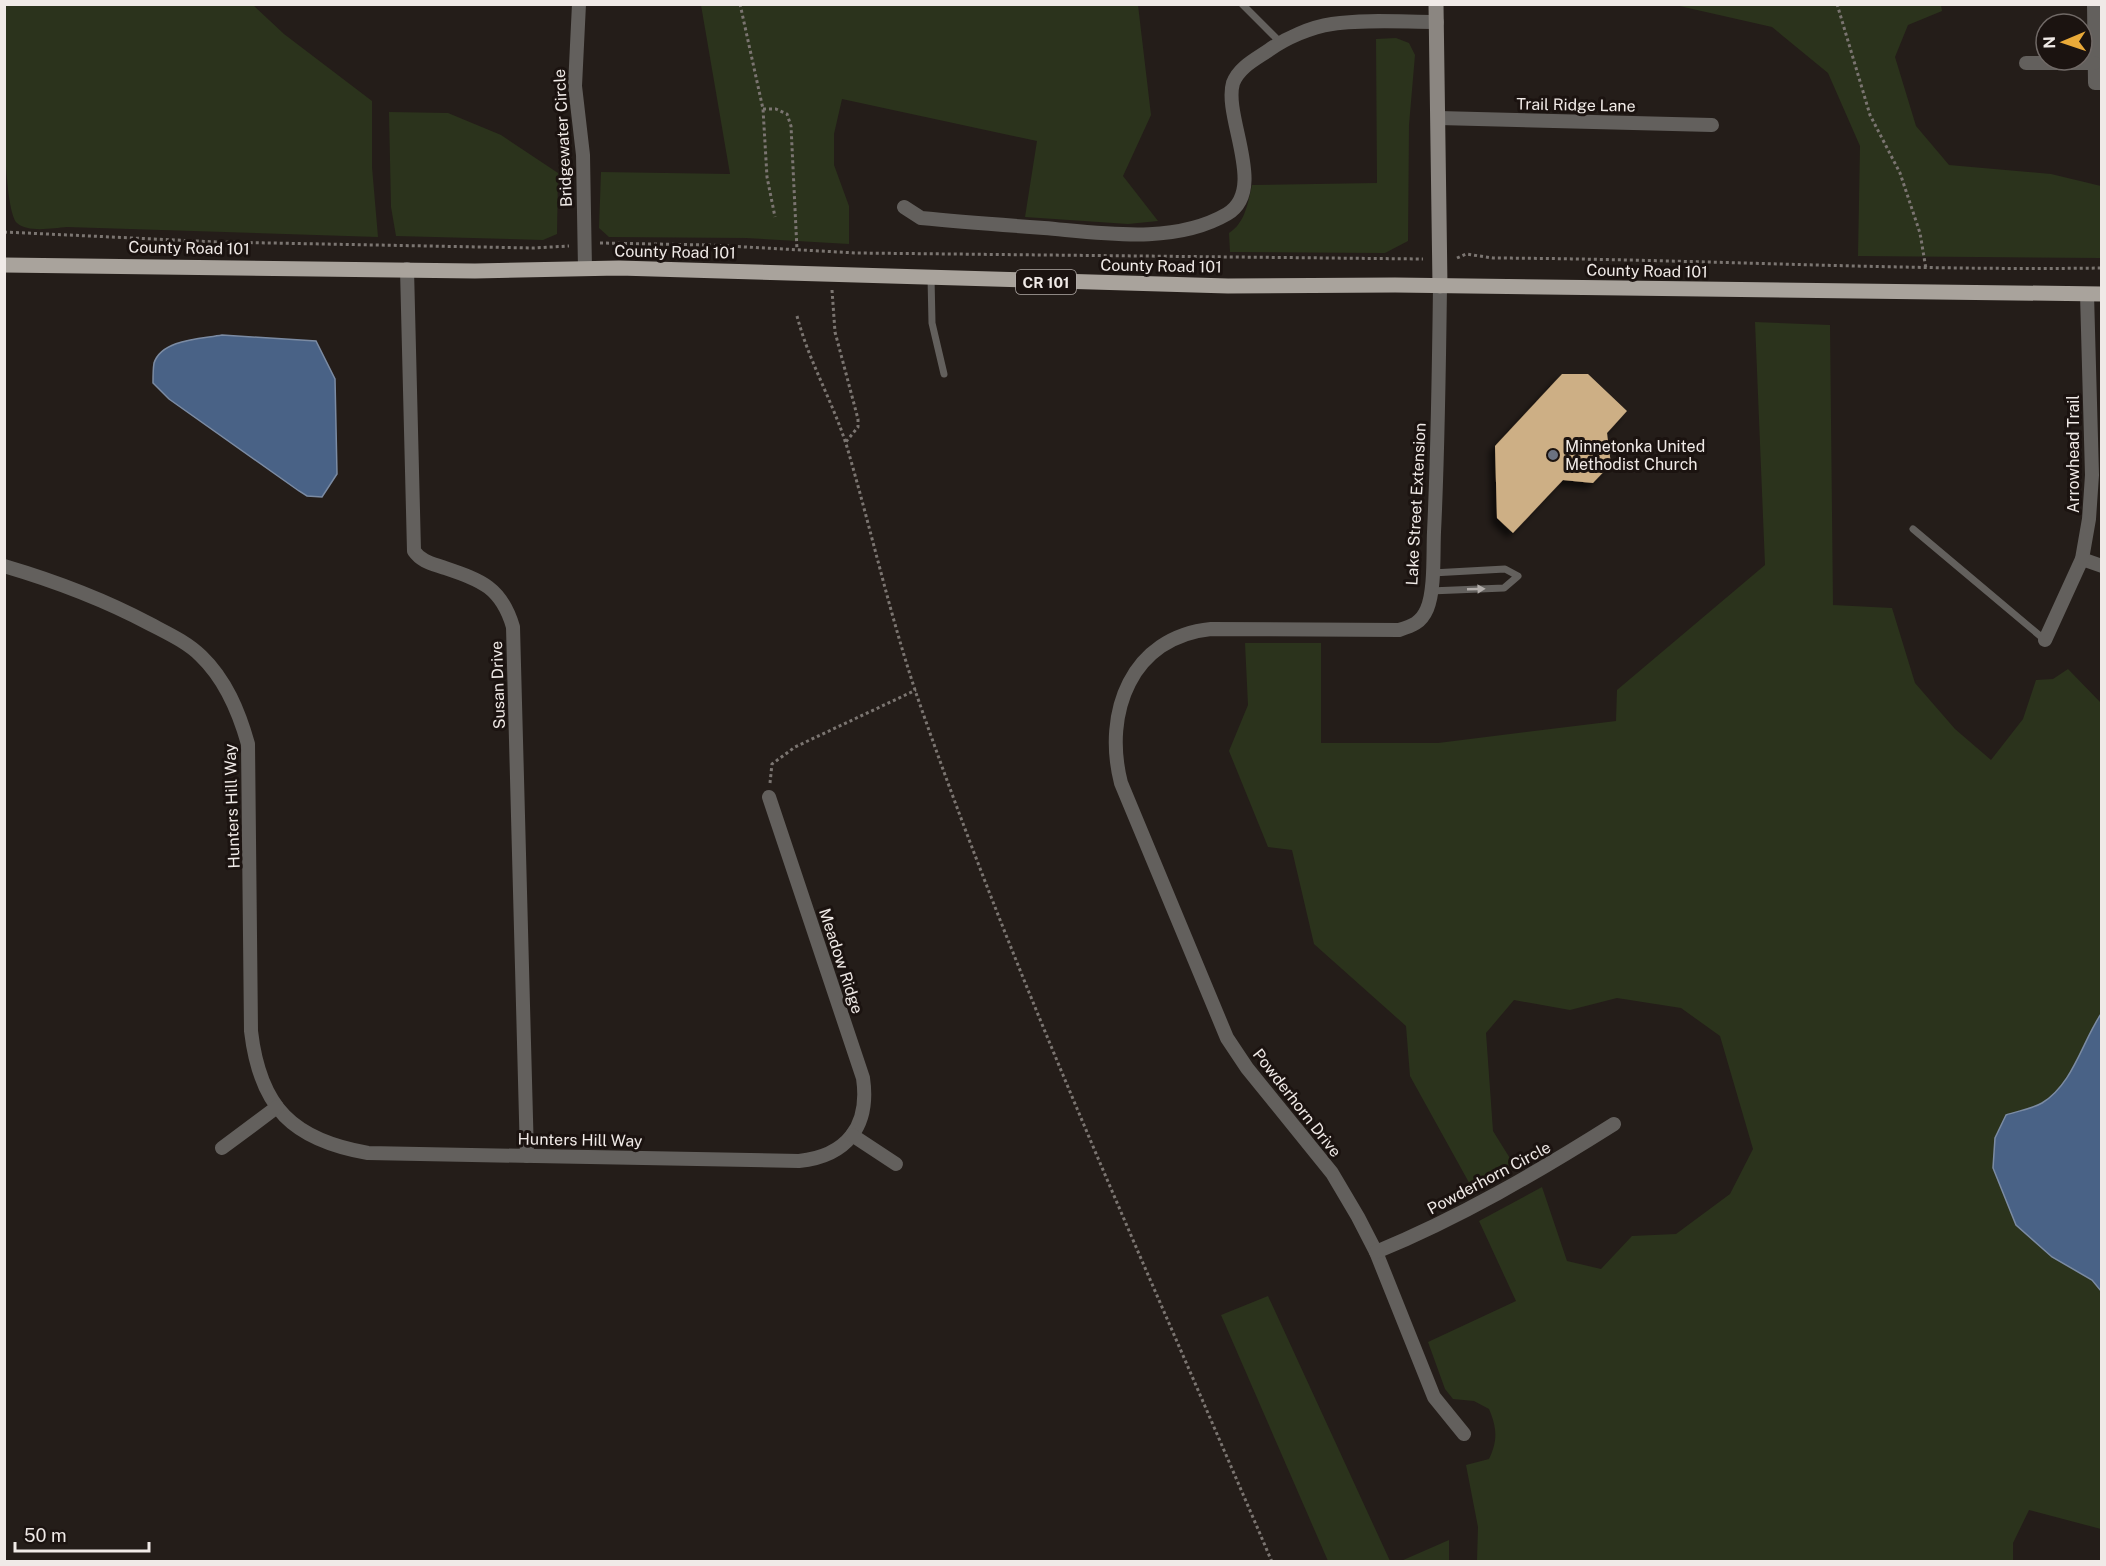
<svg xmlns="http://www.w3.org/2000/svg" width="2106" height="1566" font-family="'Public Sans',sans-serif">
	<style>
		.green { fill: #2b331c }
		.water { fill: #496286; stroke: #7b8ba3; stroke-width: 1.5 }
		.building { fill: #cdaf85; filter: url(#shadow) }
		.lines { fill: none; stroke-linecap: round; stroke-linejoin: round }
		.path { stroke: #7b7571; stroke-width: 3; stroke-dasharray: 3 3; stroke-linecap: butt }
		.lane { stroke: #63605d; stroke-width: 7 }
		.street { stroke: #63605d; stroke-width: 14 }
		.secondary { stroke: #8b8681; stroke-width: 15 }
		.primary { stroke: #a9a39c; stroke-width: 15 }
		.oneway { fill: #b1aca9 }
		.worship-dot { fill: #6b7280; stroke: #1b1310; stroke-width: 2 }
		.labels { text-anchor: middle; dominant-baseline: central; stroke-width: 6; stroke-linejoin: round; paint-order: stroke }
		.shield { fill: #1b1310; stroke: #b0aaa6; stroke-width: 1.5 }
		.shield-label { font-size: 15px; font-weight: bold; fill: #f0eae7 }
		.street-label { font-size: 16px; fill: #f0eae7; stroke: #1b1310 }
		.poi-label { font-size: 16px; fill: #f0eae7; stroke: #1b1310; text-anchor: start }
	</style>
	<defs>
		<filter id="shadow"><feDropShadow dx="-5.5" dy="5.5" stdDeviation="3" flood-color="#0009"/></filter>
	</defs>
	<rect width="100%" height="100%" fill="#241d19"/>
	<g class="green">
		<path d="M4,5H253L284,34L372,101V167L378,237L67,227C53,228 28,233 17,223C0,205 4,39 4,5Z"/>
		<polygon points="701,5 1138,5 1151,115 1123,176 1158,221 1128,224 1025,217 1037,141 842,99 834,134 834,165 849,206 849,244 746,238 609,237 599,228 601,172 730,174"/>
		<polygon points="1675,5 1941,5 1942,11 1908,25 1895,57 1916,126 1949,165 2051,174 2101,186 2101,258 1858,256 1860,146 1828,73 1772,27"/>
		<path d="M1396,38L1409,43L1415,55L1409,125L1408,241L1385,253L1230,252L1229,233C1245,223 1248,203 1252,185L1377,183L1376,39Z"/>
		<polygon points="389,112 448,113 501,135 558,173 557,234 543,240 396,236 391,207"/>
		<path d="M1755,322L1830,325L1833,605L1892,608L1915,683L1955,729L1991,760L2023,719L2036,680L2053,679L2068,669L2101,703V1014C2082,1042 2073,1084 2042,1103C2032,1109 2017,1111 2006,1115L2052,1257L2092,1280L2101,1291V1529L2029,1510L2013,1543V1561H1477L1478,1527L1466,1465L1489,1459C1498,1440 1497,1428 1489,1409L1474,1401L1453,1399L1445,1389L1428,1342L1516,1301L1479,1221L1542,1187L1567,1261L1601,1269L1632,1236L1676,1234L1730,1194L1753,1149L1720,1036L1681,1008L1617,998L1570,1010L1514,1000L1486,1033L1493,1131L1516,1168L1472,1188L1410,1076L1406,1026L1314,944L1292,850L1268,847L1229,751L1248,705L1245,643H1321V743H1438L1616,721L1617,690L1765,565Z"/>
		<polygon points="1268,1296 1390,1561 1328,1561 1221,1315"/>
		<polygon points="1449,1540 1449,1561 1401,1561"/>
	</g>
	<g class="water">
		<path d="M222,335L316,341L335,379L337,474L322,497L307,496L299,491L169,399L153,383C153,377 153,369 154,363C162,339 201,339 222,335Z"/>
		<path d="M2101,1014V1291L2092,1280L2052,1257L2016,1225L1993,1168L1995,1138L2006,1115C2017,1111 2032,1109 2042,1103C2073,1084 2082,1042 2101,1014Z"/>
	</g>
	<polygon class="building" points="1562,374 1588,374 1627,411 1607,433 1611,464 1593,483 1563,480 1513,533 1497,518 1495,446"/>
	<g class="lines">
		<g class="path">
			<polyline points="740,4 763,109 767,177 775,217"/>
			<polyline points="1837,4 1870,115 1900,173 1920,233 1926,269"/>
			<polyline points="763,109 776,109 787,114 791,126 797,250"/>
			<polyline points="4,232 218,242 533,248 569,246"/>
			<polyline points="600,243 709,245 857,253 1423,259"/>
			<path d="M1457,258L1466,254L1493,258C1696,259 1898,271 2102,268"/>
			<polyline points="832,290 835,332 858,419 858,427 845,443"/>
			<path d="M797,316C809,362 833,402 847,447C871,529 889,612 916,693C1018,989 1149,1273 1272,1562"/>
			<polyline points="770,783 772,764 795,747 916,690"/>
		</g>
		<g class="lane">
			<polyline points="1242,4 1280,42"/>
			<polyline points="931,277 932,323 944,374"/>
			<polyline points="1913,529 2045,640"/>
			<polyline points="1430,591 1504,588 1518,576 1505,569 1432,573"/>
		</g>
		<g class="street">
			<polyline points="579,4 575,86 583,155 585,269"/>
			<polyline points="2094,4 2095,83 2102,83"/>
			<polyline points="2026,63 2094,63"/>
			<polyline points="1439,118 1712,125"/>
			<path d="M904,207L921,218C962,222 1003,225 1044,228C1102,233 1174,245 1227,214C1268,190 1223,117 1233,83C1239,67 1256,59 1269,50C1286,38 1311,27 1332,24C1365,19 1403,22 1437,22"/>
			<path d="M407,269L414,551C421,561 430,563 442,567C480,580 501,586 513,627L527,1156"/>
			<path d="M1440,286C1439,368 1438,450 1434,532C1433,554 1435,590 1427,609C1421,623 1412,626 1399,630L1211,629C1131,637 1103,713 1121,783L1227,1038L1247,1068L1332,1173L1358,1217L1376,1252L1434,1397L1464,1434"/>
			<polyline points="2082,559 2102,566"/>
			<path d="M4,566C55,581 103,599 150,624C167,633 187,642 201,656C226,680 239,712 248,744L251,1031C260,1108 293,1140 368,1153L799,1161C847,1156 870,1126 863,1078L769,797"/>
			<polyline points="2045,640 2082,559 2089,519 2092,475 2087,294"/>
			<polyline points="852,1135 896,1164"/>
			<polyline points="222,1148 277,1107"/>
			<path d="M1376,1252C1459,1218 1538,1172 1614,1124"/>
		</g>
		<polyline class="secondary" points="1436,4 1440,286"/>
		<polyline class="primary" points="4,265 475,271 619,268 1228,286 1395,285 2102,294"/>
	</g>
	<defs><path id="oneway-solid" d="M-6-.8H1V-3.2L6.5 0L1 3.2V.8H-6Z" transform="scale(1.5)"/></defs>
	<use class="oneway" href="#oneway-solid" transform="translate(1476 589) rotate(-2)"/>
	<circle class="worship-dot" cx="1553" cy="455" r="6"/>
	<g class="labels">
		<rect class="shield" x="1016" y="270" width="60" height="24" rx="4.5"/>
		<g class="shield-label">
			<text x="1046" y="282">CR 101</text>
		</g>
		<g class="street-label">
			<text transform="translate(1576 105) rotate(1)">Trail Ridge Lane</text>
			<text transform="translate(563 138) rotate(-93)">Bridgewater Circle</text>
			<text transform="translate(189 248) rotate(1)">County Road 101</text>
			<text transform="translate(675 252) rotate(1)">County Road 101</text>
			<text transform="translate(1161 266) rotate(1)">County Road 101</text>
			<text transform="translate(1647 271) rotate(1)">County Road 101</text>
			<text transform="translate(2073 454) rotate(-90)">Arrowhead Trail</text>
			<text transform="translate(1416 504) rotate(-87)">Lake Street Extension</text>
			<text transform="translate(498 685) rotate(-92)">Susan Drive</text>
			<text transform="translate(232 806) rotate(-92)">Hunters Hill Way</text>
			<text transform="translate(841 961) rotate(72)">Meadow Ridge</text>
			<text transform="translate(1297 1103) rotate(52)">Powderhorn Drive</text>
			<text transform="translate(580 1140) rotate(1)">Hunters Hill Way</text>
			<text transform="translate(1489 1178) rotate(-28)">Powderhorn Circle</text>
		</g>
		<g class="poi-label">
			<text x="1565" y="446">Minnetonka United<tspan x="1565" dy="18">Methodist Church</tspan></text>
		</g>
	</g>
	<rect width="2106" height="1566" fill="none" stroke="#f0eae7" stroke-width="12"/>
	<g transform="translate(2064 42) rotate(268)"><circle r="28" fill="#1b1310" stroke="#706966" stroke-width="1.5"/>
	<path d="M0-4.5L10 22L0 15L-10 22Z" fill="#eaaa39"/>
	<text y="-9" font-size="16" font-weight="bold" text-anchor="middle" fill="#f0eae7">N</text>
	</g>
	<path d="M15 1542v9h134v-9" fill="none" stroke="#f0eae7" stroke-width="3"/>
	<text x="24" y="1542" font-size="18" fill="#f0eae7" stroke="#1b1310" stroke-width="4.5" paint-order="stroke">50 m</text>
</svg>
